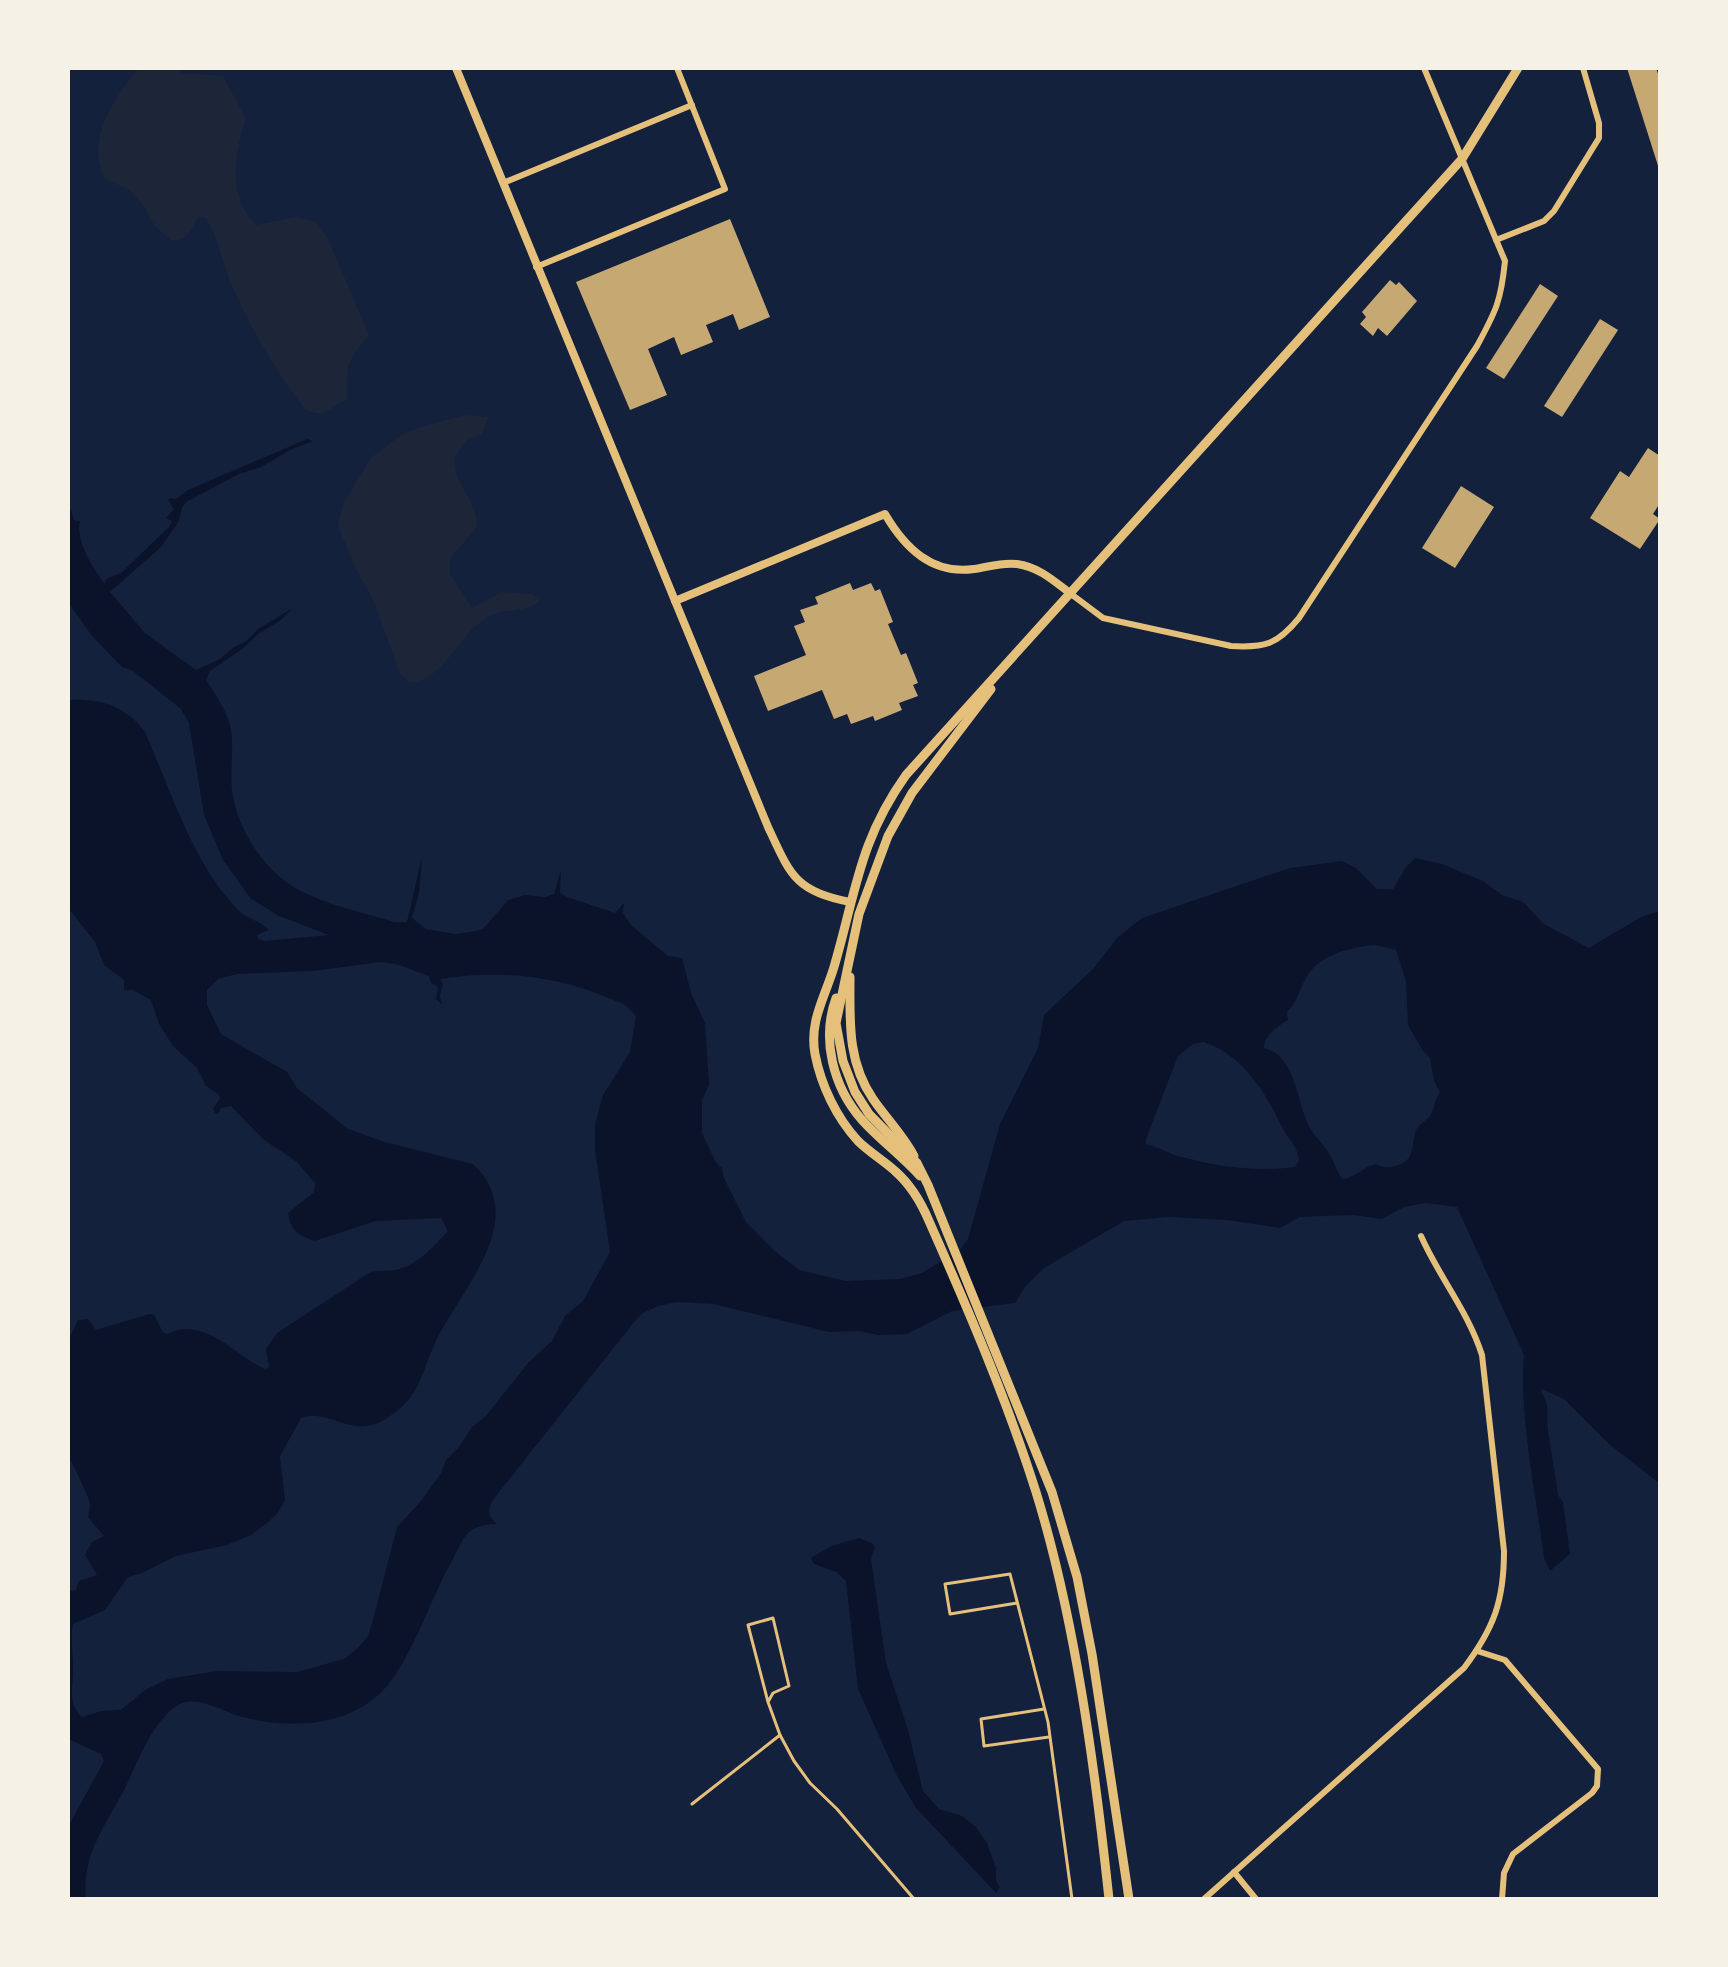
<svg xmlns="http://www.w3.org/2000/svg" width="1728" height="1967" font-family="'Sofia Sans Condensed',sans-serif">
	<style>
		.green { fill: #1d2539 }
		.water { fill: #0b132b; fill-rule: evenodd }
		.building { fill: #c6a872 }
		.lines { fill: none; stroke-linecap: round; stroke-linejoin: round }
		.service { stroke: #e5c07b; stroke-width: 3 }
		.minor { stroke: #e5c07b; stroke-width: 6 }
		.tertiary { stroke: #e5c07b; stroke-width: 8 }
		.secondary { stroke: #e5c07b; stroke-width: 9 }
	</style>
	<rect width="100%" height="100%" fill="#14213d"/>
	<g class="green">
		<path d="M139,68H177L181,73L223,76L246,119C234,154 227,196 256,225L295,217L317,222L329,241L369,335C348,360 345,366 347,399L322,414L306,411C277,372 252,332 233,288C223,265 219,240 206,218L198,217C192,230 188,239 172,241L154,225L144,206L129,190L104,178C86,138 114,98 139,68Z"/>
		<path d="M465,415L488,417L482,434L466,441L454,458C455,489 477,497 477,527L450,558V574L472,608L502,592L532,594L540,601C525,614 503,607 486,618C458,635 445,679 410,683L400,674L375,604L355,567L338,526L343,504L371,458L401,435L417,428Z"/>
	</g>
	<g class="water">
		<path d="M307,439L313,441L290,450L261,467L239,474L188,501L182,507L179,521L161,547L110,592L145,633L196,670L220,659L234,647L245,642L258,629L293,608L281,620L258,634L242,649L210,671L206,680C216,695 227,711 231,729C234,749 230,770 232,790C236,825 261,867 292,886C317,902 366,914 395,922H407L422,856L419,893L412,918L426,929L455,934L470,932L483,929L508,900L525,895L545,897L554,894L561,870L560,893L567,897L615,913L624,903L623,913L631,925L668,956L682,958L691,993L705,1023L709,1085L702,1100V1133L715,1161L722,1168L723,1176L746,1222L776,1252L799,1270L846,1281L900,1279L922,1273L960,1250L968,1239L1000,1124L1038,1048L1044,1015L1093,969L1117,938L1142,918L1290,868L1342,861L1356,868L1377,889H1393L1406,867L1415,858L1442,864L1483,881L1502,895L1523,902L1544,924L1589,948L1641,917L1660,911V1484L1609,1444L1564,1399L1542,1389L1541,1392C1551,1405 1546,1415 1548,1430C1551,1451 1555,1473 1558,1495L1563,1502L1570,1554L1550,1571L1544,1558C1536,1493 1519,1420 1524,1355L1457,1207L1426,1203L1404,1207L1382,1219L1353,1215L1300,1217L1280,1228L1227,1220L1168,1217L1124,1221L1044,1268L1025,1287L1015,1303L952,1311L907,1334L878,1335L860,1331L829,1332L713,1304L677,1302L658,1306L643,1313L635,1321L492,1501C487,1511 489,1517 497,1524C488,1524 475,1526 468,1533C462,1539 457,1551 453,1559C430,1598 409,1670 376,1697C339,1728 286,1728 242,1717C224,1712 196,1694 178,1705C151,1722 137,1765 123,1792C103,1829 82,1856 86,1899H68V1827L104,1761L101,1754L68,1739V1586L71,1591L76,1590L79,1581L97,1575L85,1555L92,1542L104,1536L88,1517C89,1513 90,1509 90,1504C89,1497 73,1463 68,1457V1342L78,1320L88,1319L96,1330L149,1314L154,1315L163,1332L167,1334C204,1315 234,1355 265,1369L269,1367L266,1349L277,1333L369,1273C378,1269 386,1272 395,1270C418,1265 433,1247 448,1231L441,1218L376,1221L315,1241C298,1235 291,1232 288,1213L314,1192L315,1183L297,1162L263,1139L231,1106L221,1108L218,1114L215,1113L213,1109L220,1098L218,1094L206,1086L197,1068L173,1046L159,1024L151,1000L133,990H124V980L104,965L95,942L68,908V700C100,698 126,706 145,732C172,793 192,862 238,910C247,919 261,921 269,930L257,935L258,939L264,941L329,935L279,916L251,899L223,860L204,815L189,723L181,709L133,671L122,667L92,636L68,602V502L74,520L80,521C75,540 93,569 105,584L106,579L121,573L169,527L172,521L166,518L174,509L168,500L170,498L176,499L188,490ZM1375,945L1396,950L1406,981L1408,1025L1423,1051L1430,1058L1434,1081L1440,1092C1434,1100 1435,1108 1430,1116C1426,1121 1418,1125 1416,1130C1410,1147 1417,1160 1395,1166C1388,1168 1383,1168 1376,1164C1363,1167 1356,1177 1343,1179C1336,1172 1336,1165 1331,1157C1325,1146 1315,1137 1309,1126C1296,1100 1296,1056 1264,1048C1264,1035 1278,1026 1288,1020L1287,1012C1296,1004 1299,991 1305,980C1318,954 1349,948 1375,945ZM381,962L396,964L429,976L431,983L438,987L436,999L442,1005L440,996L443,984L440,979C498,970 552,975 606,997C620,1003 627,1003 636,1017L630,1052L603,1095L595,1124V1150L610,1252L583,1301L565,1316L552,1341L528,1363L486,1416L472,1427L459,1447L446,1460L441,1473L422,1500L397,1527L374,1616L368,1636L358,1648L344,1659L297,1672L217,1671L168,1679L145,1690L121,1710L101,1711L82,1717C69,1705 72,1692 73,1676C74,1658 70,1642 73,1624L105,1610L128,1577L142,1573L176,1556L227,1545L251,1535L267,1523L278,1513L285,1500L280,1456L301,1418C326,1407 352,1439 384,1420C424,1396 420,1371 439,1335C465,1285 530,1217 473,1164L385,1142L348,1129L297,1088L287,1072L221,1034L207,1005V990L218,979L237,974L313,971ZM1204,1042C1243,1055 1266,1093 1282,1127C1288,1140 1297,1144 1299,1160L1295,1167C1257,1172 1219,1167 1182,1157C1169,1154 1159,1147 1146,1144V1139L1178,1056L1193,1044Z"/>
		<polygon points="859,1538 872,1543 875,1547 871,1559 886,1663 908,1730 923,1791 939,1809 962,1816 976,1827 987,1843 996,1868 996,1881 1000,1887 996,1893 916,1808 897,1776 858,1689 846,1581 836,1572 814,1564 811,1558 831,1546"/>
	</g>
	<g class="building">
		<polygon points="1627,68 1656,68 1660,79 1660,172"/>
		<polygon points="730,219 770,317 739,330 733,314 706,325 713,342 681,355 674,337 648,349 667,395 630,410 576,282"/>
		<polygon points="1390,280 1396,285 1399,282 1417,301 1387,336 1378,328 1373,336 1360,324 1366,317 1362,312"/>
		<polygon points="1540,284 1558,296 1504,379 1486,368"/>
		<polygon points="1600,319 1618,330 1562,417 1544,406"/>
		<polygon points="1648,448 1660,456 1660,503 1653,514 1660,519 1640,549 1590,518 1620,471 1629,477"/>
		<polygon points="1461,486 1494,507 1455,568 1422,548"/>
		<polygon points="850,583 853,590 871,583 875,591 880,589 893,622 888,624 901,655 906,653 918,683 913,685 918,696 899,703 902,710 875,721 873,716 851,724 847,714 834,719 822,690 768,711 754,676 806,655 794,626 805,622 800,610 818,604 815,597"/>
	</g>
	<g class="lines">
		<g class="service">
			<polyline points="1017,1603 950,1614 945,1584 1010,1574 1048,1722 1072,1899"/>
			<polyline points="768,1702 748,1625 773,1618 789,1686 773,1693 768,1702 780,1735"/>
			<polyline points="1044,1709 981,1719 984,1746 1049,1737"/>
			<polyline points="692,1804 780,1735 794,1761 810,1783 837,1809 914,1899"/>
		</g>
		<g class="minor">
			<polyline points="503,183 692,105"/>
			<polyline points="1496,240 1544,221 1554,211 1599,138 1599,123 1583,68"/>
			<polyline points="536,267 725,189 677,68"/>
			<path d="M1071,594L1103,618L1231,646C1264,648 1277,645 1299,618L1477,346C1496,311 1501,301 1505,261L1424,68"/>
			<polyline points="1477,1651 1505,1660 1598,1769 1597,1786 1592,1793 1513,1854 1504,1873 1502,1899"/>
			<polyline points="1234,1872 1256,1899"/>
			<path d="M1204,1899L1464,1668C1494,1628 1504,1601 1504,1551L1482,1355C1468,1311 1439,1277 1421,1236"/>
		</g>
		<g class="tertiary">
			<path d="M456,68L768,827C790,874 795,892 850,902"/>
			<path d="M675,601L885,514C905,548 932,575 974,569C988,567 1002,562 1017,564C1039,567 1054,581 1071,594"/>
		</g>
		<g class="secondary">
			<polyline points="991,689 912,793 888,836 859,914 836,1023 843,1061 855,1092 869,1114 917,1163 928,1185 1052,1492 1077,1577 1092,1654 1129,1899"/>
			<path d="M850,977C850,1021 847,1061 873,1099C886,1118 903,1135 914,1156"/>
			<path d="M836,998C821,1039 833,1087 862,1120C880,1140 902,1156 920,1176"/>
			<path d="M1109,1899C1095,1768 1075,1618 1036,1492C1007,1400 968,1309 929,1221C921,1202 911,1185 895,1171C883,1160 869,1152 858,1141C836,1117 821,1085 815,1054C809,1021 825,997 834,967C856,892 859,841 906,775L1462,159L1518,68"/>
		</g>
	</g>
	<rect width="1728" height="1967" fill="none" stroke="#f6f1e7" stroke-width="140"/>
</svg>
